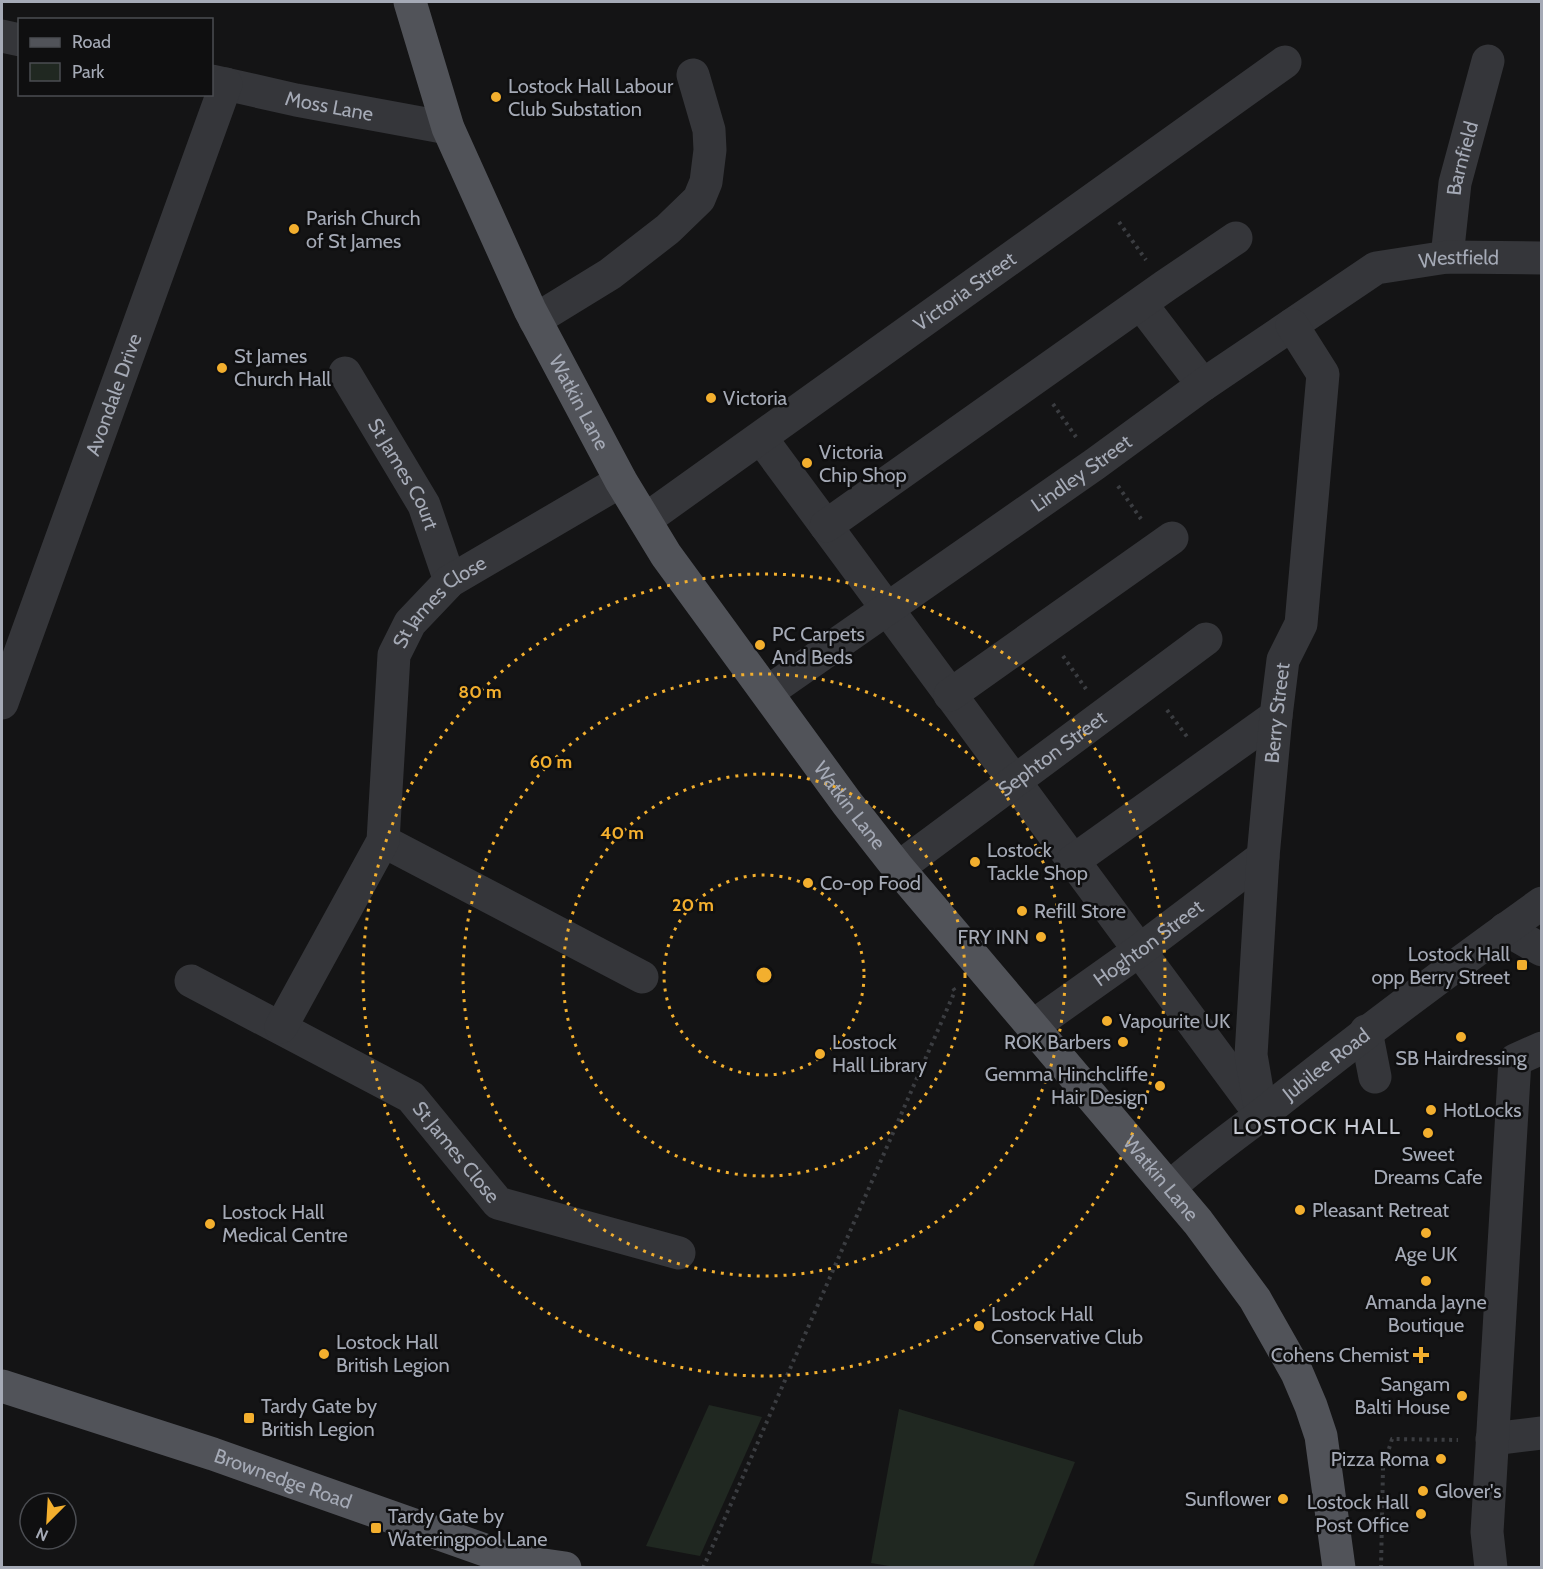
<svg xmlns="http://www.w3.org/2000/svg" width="1543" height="1569" font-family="Cabin,sans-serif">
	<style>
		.green { fill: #202821 }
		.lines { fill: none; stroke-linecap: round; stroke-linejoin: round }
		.path { stroke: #3b3d41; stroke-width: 4; stroke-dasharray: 3 4.5; stroke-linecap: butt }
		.minor { stroke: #35363a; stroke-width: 33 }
		.major { stroke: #515359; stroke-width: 33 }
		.ring { fill: none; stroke: #f3af2e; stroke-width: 3; stroke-dasharray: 3 6 }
		.poi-dot { fill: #f3af2e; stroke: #0f0f10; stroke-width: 2 }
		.labels { text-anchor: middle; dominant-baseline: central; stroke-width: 5; stroke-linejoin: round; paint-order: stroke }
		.poi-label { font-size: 20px; fill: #a5aab6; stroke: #0f0f10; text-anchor: start }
		.street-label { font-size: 20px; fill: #a5aab6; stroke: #0f0f10 }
		.quarter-label { font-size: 22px; letter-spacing: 1.5px; fill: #c6c9d2; stroke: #0f0f10 }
		.centre { fill: #f3af2e; stroke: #0f0f10; stroke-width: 3 }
		.ring-label { font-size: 18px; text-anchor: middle; font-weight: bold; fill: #f3af2e; stroke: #0f0f10; stroke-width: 5; stroke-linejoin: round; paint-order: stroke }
	</style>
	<rect width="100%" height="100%" fill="#141415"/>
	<g class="green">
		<polygon points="709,1405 762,1417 700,1556 646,1546"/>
		<polygon points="899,1409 1075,1462 1033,1567 901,1568 871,1563"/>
	</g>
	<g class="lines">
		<g class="path">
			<polyline points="1119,222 1146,260"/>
			<polyline points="1053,404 1076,437"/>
			<polyline points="1118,486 1141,519"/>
			<polyline points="1063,656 1086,689"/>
			<polyline points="1167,710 1188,738"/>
			<polyline points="703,1568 955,991 953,988"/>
			<polyline points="1381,1568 1383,1468 1392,1439 1458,1440"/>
		</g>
		<g class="minor">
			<polyline points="2,36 20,40"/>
			<path id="s1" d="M212,81L296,100L448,128"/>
			<path id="s2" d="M1447,257L1455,183L1488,61"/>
			<polyline points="1141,304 1203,385"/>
			<polyline points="535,320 610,274 668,229 699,199 706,182 710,150 709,130 693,75"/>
			<path id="s3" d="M345,373L424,505L450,581"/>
			<polyline points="761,438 1261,1115"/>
			<path id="s4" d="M645,520L1285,62"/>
			<polyline points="826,526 1165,286 1236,238"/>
			<path id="s5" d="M768,692L1095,464L1203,385L1376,268L1447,257L1542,258"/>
			<polyline points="950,695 1172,538"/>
			<path id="s6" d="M2,703L226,84"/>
			<polyline points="383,841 642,977"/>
			<polyline points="1073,861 1276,716"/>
			<path id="s7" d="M898,868L1206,639"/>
			<polyline points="1505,929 1542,950"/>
			<path id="s8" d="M191,981L411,1097L498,1203L679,1253"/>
			<path id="s9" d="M1033,1026L1140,950L1263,857"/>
			<path id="s10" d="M281,1027L383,841L394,655L410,623L450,581L621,481"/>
			<polyline points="1366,1031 1375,1077"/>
			<path id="s11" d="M1260,1107L1251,1055L1263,857L1276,716L1283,660L1301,624L1323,374L1292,325"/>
			<path id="s12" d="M1169,1188C1201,1159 1235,1135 1269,1109C1358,1038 1449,969 1542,903"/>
			<polyline points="1492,1439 1542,1433"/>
			<polyline points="1491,1568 1487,1532 1515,1060 1542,1048"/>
		</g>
		<g class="major">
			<path id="s13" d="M410,2L448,128L530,310L621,481L666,555L847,803L898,868L1198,1222L1255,1299L1297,1373L1311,1406L1321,1436L1339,1568"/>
			<path id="s14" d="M2,1386L213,1454L516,1561L565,1568"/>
		</g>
	</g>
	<g class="ring">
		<circle cx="764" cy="975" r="100"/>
		<circle cx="764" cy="975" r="201"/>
		<circle cx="764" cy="975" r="301"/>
		<circle cx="764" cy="975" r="401"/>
	</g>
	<g class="poi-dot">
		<circle cx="496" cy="97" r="6"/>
		<circle cx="294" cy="229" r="6"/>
		<circle cx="222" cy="368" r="6"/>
		<circle cx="711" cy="398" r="6"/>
		<circle cx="807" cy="463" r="6"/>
		<circle cx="760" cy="645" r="6"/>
		<circle cx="975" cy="862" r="6"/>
		<circle cx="808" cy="883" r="6"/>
		<circle cx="1022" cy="911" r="6"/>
		<circle cx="1041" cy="937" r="6"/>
		<rect x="1516" y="959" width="12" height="12" rx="3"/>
		<circle cx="1107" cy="1021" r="6"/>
		<circle cx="1461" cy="1037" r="6"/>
		<circle cx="1123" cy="1042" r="6"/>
		<circle cx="820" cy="1054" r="6"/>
		<circle cx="1160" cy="1086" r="6"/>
		<circle cx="1431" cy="1110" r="6"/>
		<circle cx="1428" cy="1133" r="6"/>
		<circle cx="1300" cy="1210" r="6"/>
		<circle cx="210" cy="1224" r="6"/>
		<circle cx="1426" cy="1233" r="6"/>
		<circle cx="1426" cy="1281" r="6"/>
		<circle cx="979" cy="1326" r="6"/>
		<circle cx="324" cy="1354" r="6"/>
		<path d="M1418 1346h6v6h6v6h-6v6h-6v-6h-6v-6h6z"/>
		<circle cx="1462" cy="1396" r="6"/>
		<rect x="243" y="1412" width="12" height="12" rx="3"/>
		<circle cx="1441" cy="1459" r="6"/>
		<circle cx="1423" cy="1491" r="6"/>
		<circle cx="1283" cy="1499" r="6"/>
		<circle cx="1421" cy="1514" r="6"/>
		<rect x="370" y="1522" width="12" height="12" rx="3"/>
	</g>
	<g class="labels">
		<g class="poi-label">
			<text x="508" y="86">Lostock Hall Labour<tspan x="508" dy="23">Club Substation</tspan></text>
			<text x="306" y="218">Parish Church<tspan x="306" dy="23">of St James</tspan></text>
			<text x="234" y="356">St James<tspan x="234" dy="23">Church Hall</tspan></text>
			<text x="723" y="398">Victoria</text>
			<text x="819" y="452">Victoria<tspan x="819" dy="23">Chip Shop</tspan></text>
			<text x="772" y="634">PC Carpets<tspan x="772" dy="23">And Beds</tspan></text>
			<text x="987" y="850">Lostock<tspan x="987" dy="23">Tackle Shop</tspan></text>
			<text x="820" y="883">Co-op Food</text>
			<text x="1034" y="911">Refill Store</text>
			<text x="1029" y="937" text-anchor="end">FRY INN</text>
			<text x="1510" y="954" text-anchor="end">Lostock Hall<tspan x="1510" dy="23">opp Berry Street</tspan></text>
			<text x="1119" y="1021">Vapourite UK</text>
			<text x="832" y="1042">Lostock<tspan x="832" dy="23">Hall Library</tspan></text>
			<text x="1111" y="1042" text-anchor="end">ROK Barbers</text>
			<text x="1461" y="1058" text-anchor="middle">SB Hairdressing</text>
			<text x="1148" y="1074" text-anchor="end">Gemma Hinchcliffe<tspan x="1148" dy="23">Hair Design</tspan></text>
			<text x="1443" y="1110">HotLocks</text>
			<text x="1428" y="1154" text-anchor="middle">Sweet<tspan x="1428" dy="23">Dreams Cafe</tspan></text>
			<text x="1312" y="1210">Pleasant Retreat</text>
			<text x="222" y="1212">Lostock Hall<tspan x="222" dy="23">Medical Centre</tspan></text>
			<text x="1426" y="1254" text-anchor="middle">Age UK</text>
			<text x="1426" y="1302" text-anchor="middle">Amanda Jayne<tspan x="1426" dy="23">Boutique</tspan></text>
			<text x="991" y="1314">Lostock Hall<tspan x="991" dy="23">Conservative Club</tspan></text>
			<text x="336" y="1342">Lostock Hall<tspan x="336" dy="23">British Legion</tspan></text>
			<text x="1409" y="1355" text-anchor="end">Cohens Chemist</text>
			<text x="1450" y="1384" text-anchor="end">Sangam<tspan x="1450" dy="23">Balti House</tspan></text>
			<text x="261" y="1406">Tardy Gate by<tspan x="261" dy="23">British Legion</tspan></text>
			<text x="1429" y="1459" text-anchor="end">Pizza Roma</text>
			<text x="1435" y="1491">Glover's</text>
			<text x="1271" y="1499" text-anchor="end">Sunflower</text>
			<text x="1409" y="1502" text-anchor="end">Lostock Hall<tspan x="1409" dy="23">Post Office</tspan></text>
			<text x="388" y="1516">Tardy Gate by<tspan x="388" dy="23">Wateringpool Lane</tspan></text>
		</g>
		<g class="street-label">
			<text stroke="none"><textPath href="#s1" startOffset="120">Moss Lane</textPath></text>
			<text stroke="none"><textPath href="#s2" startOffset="100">Barnfield</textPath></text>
			<text stroke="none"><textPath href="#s5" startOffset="825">Westfield</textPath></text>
			<text stroke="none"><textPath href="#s4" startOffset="393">Victoria Street</textPath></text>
			<text stroke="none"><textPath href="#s6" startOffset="328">Avondale Drive</textPath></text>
			<text stroke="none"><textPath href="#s13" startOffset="436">Watkin Lane</textPath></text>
			<text stroke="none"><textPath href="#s5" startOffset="382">Lindley Street</textPath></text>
			<text stroke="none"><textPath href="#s3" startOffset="117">St James Court</textPath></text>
			<text stroke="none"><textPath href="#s10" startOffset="470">St James Close</textPath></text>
			<text stroke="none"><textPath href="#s11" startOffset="396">Berry Street</textPath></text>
			<text stroke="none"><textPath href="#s7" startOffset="192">Sephton Street</textPath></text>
			<text stroke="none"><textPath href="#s13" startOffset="922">Watkin Lane</textPath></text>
			<text stroke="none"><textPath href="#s9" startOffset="142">Hoghton Street</textPath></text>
			<text stroke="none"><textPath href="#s12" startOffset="200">Jubilee Road</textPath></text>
			<text stroke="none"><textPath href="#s8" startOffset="320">St James Close</textPath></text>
			<text stroke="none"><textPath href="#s13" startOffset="1408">Watkin Lane</textPath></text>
			<text stroke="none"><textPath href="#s14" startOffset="296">Brownedge Road</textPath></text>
		</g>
		<g class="quarter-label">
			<text x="1317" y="1126">LOSTOCK HALL</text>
		</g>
	</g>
	<circle cx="764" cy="975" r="9" class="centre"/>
	<g class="ring-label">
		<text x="480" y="698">80 m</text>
		<text x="551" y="768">60 m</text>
		<text x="622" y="839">40 m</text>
		<text x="693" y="911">20 m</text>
	</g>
	<rect width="1543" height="1569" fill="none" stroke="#a5aab6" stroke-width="6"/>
	<rect x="18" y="18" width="195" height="78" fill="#0f0f10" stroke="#4b4d52" stroke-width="1.5"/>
	<rect x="30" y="38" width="30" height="9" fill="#515359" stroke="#4b4d52" stroke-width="1.5"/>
	<text x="72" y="48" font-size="18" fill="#a5aab6">Road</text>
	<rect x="30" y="63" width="30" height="18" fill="#202821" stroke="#4b4d52" stroke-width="1.5"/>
	<text x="72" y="78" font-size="18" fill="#a5aab6">Park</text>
	<g transform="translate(48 1521) rotate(204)"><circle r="28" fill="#0f0f10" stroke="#4b4d52" stroke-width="1.5"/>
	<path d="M0-4.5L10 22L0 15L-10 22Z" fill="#f3af2e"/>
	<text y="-9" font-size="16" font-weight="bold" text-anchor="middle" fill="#a5aab6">N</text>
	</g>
</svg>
